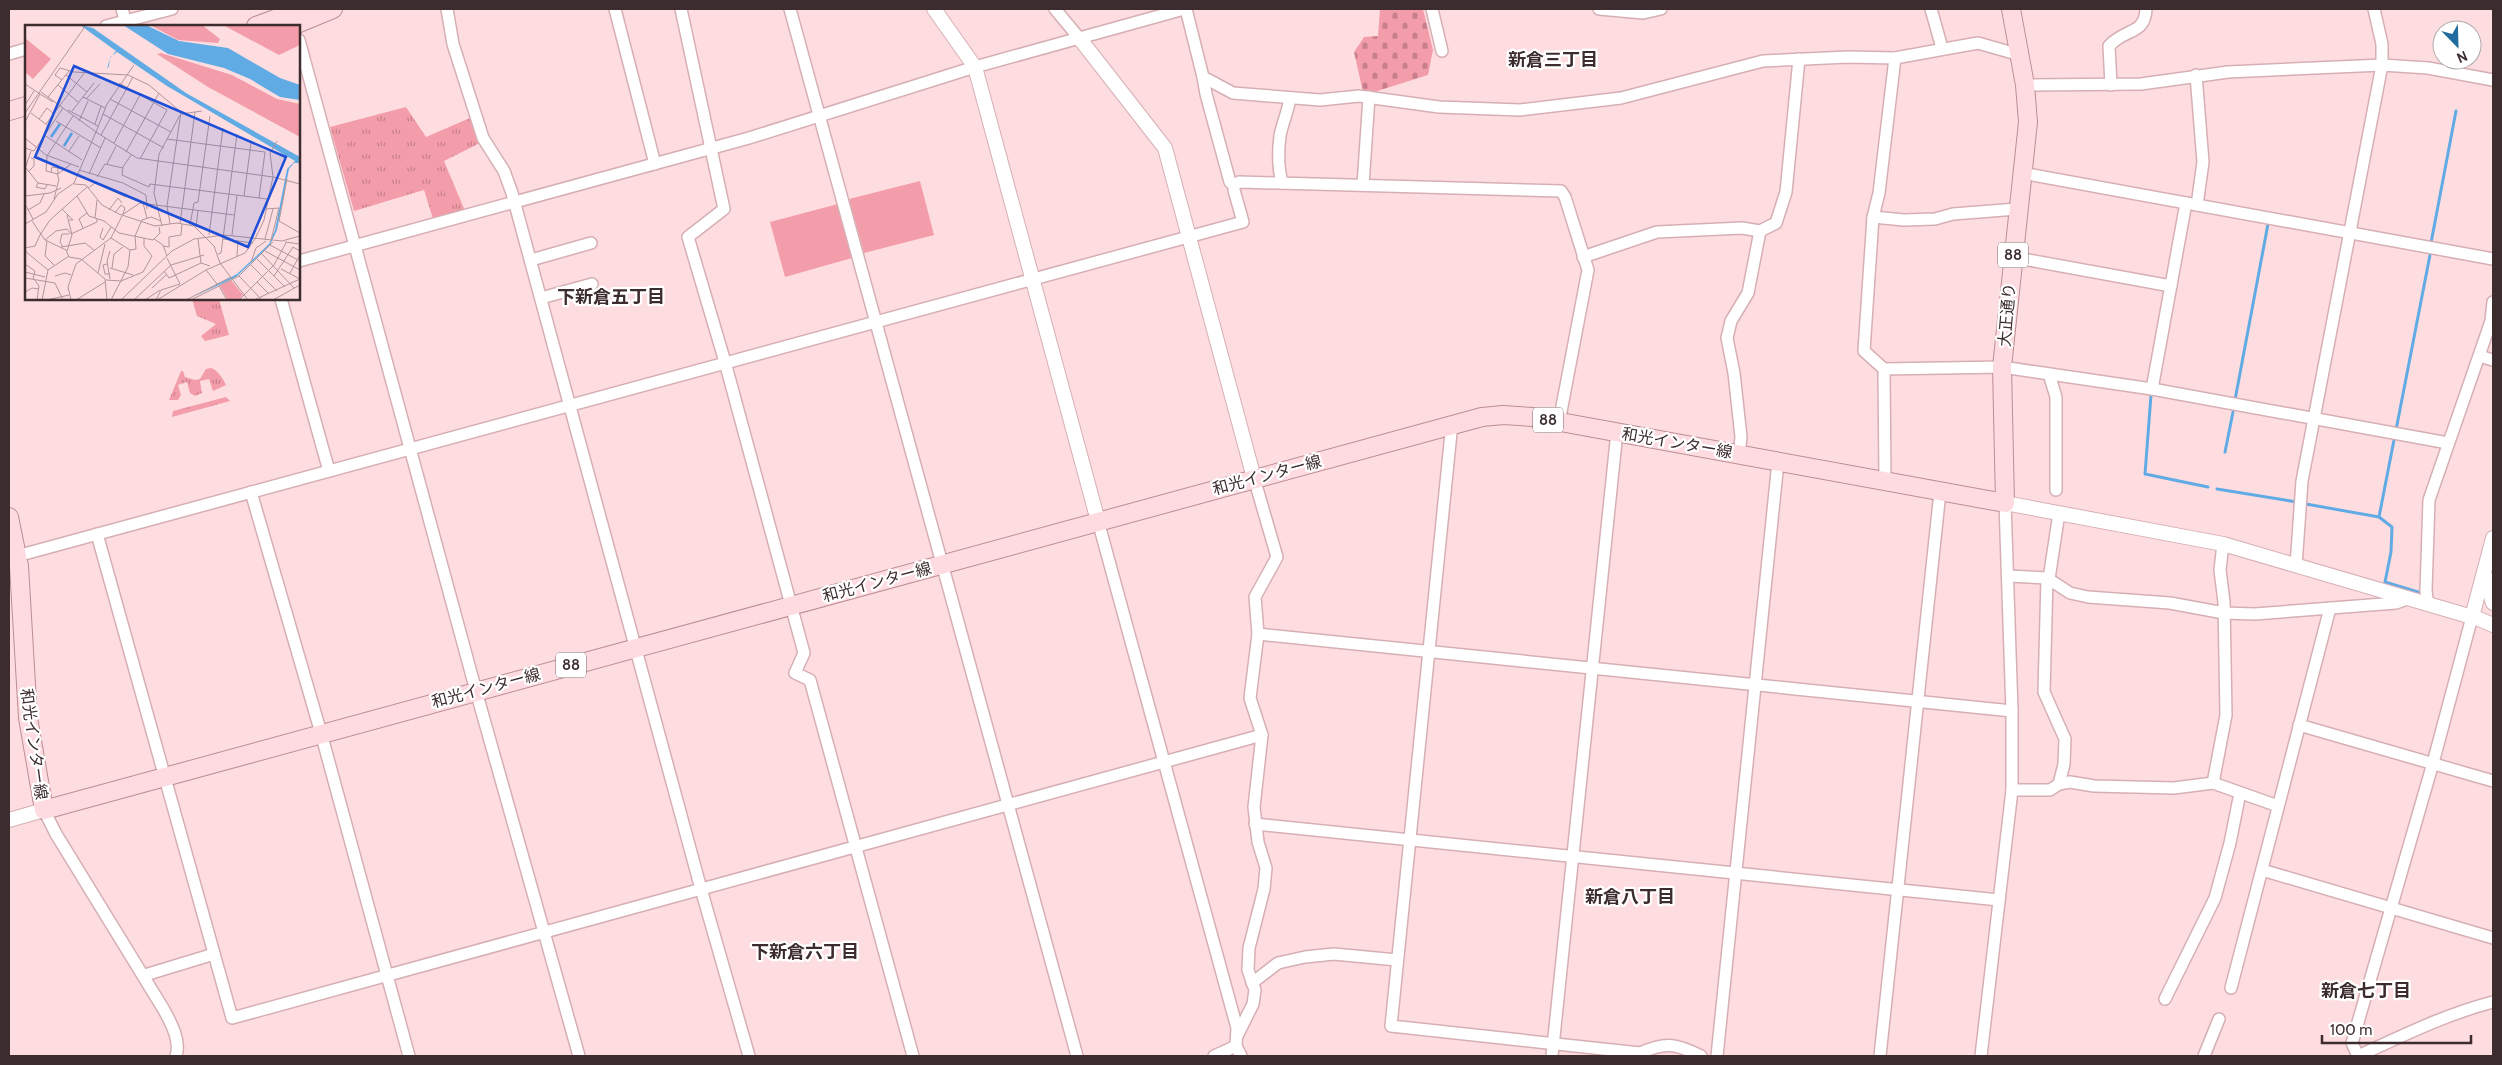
<svg xmlns="http://www.w3.org/2000/svg" width="2502" height="1065" font-family="Cabin,'Noto Sans JP',sans-serif">
	<style>
		.grass { fill: url(#grass-tufts) }
		.cemetery { fill: url(#cemetery-stones) }
		.garden { fill: #f49daa }
		.lines { fill: none; stroke-linecap: round; stroke-linejoin: round }
		.stream { stroke: #61abe4; stroke-width: 3 }
		.minor-casing { stroke: #d6afb4; stroke-width: 14 }
		.tertiary-casing { stroke: #d6afb4; stroke-width: 16 }
		.primary-casing { stroke: #ba8e94; stroke-width: 20 }
		.minor { stroke: #fff; stroke-width: 11 }
		.tertiary { stroke: #fff; stroke-width: 14 }
		.primary { stroke: #fedbe0; stroke-width: 18 }
		.labels { text-anchor: middle; dominant-baseline: central; stroke-width: 4.5; stroke-linejoin: round; paint-order: stroke }
		.shield { fill: #fff; stroke: #766b6d; stroke-width: 1 }
		.shield-label { font-size: 15px; font-weight: bold; fill: #3c2c2e }
		.street-label { font-size: 16px; fill: #3c2c2e; stroke: #fff }
		.neighbourhood-label { font-size: 18px; font-weight: bold; fill: #3c2c2e; stroke: #fff }
		.inset-river { fill: none; stroke: #61abe4; stroke-width: 2.5 }
		.inset-road { fill: none; stroke: #b09699; stroke-width: 1 }
		.view { fill: #1d4ed8; fill-opacity: 0.15; stroke: #1d4ed8; stroke-width: 2.5 }
		.inset-edge { fill: none; stroke: #3c2c2e; stroke-width: 2.5 }
	</style>
	<defs>
		<pattern id="grass-tufts" width="24" height="20" patternUnits="userSpaceOnUse" patternTransform="scale(1.25)"><rect width="24" height="20" fill="#f49daa"/><path d="M3 7l-1-3M5 7V3M7 7l1-3M15 17l-1-3M17 17v-4M19 17l1-3" fill="none" stroke="#c7808b"/></pattern>
		<pattern id="cemetery-stones" width="16" height="16" patternUnits="userSpaceOnUse" patternTransform="scale(1.25)"><rect width="16" height="16" fill="#f49daa"/><path d="M2 7V4a2 2 0 0 1 4 0v3zM10 15v-3a2 2 0 0 1 4 0v3z" fill="#c7808b"/></pattern>
	</defs>
	<rect width="100%" height="100%" fill="#fedde1"/>
	<g class="grass">
		<polygon points="406,107 426,137 470,118 480,143 444,161 465,211 434,222 424,190 354,211 330,127"/>
		<polygon points="192,299 219,299 229,335 205,341 201,336 216,324 197,316"/>
		<path d="M211,368C218,370 223,379 226,385L213,391L209,379L200,381L202,393L195,396L190,393L187,382L178,385L181,395L178,400H169L181,371H183L185,377L195,380L200,379L206,369Z"/>
		<polygon points="226,397 230,401 172,417 173,411"/>
	</g>
	<polygon class="cemetery" points="1380,9 1423,9 1433,50 1428,75 1371,93 1363,92 1354,52 1364,37 1378,36"/>
	<g class="garden">
		<polygon points="920,181 934,235 864,253 849,199"/>
		<polygon points="838,204 852,258 785,277 770,222"/>
	</g>
	<g class="lines">
		<g class="stream">
			<polyline points="2431,243 2456,111"/>
			<polyline points="2151,395 2145,474 2208,487"/>
			<polyline points="2235,400 2268,224"/>
			<polyline points="2396,430 2430,255"/>
			<polyline points="2225,452 2233,412"/>
			<polyline points="2217,489 2297,502"/>
			<polyline points="2306,504 2379,517 2392,527 2391,552 2385,582 2418,592"/>
			<polyline points="2379,517 2394,440"/>
		</g>
		<g class="minor-casing">
			<g id="minor">
				<polyline points="122,9 127,26"/>
				<polyline points="447,9 453,44 483,138 504,171 512,193 701,889 749,1056"/>
				<polyline points="615,9 655,164"/>
				<polyline points="681,9 724,209 688,237 725,362 804,653 795,673 810,680 913,1056"/>
				<path d="M790,9C885,358 984,706 1077,1056"/>
				<polyline points="1055,9 1080,39"/>
				<polyline points="1186,9 1203,77 1233,93 1320,100 1359,96 1439,107 1520,110 1621,98 1763,61 1848,57 1895,58 1978,43 2020,55"/>
				<polyline points="1432,9 1442,51"/>
				<polyline points="1599,9 1643,13 1661,9"/>
				<polyline points="1931,9 1942,48"/>
				<polyline points="106,26 172,9"/>
				<polyline points="299,40 476,691 579,1056"/>
				<polyline points="9,54 26,49"/>
				<polyline points="2196,75 2203,162 2197,205"/>
				<polyline points="1203,77 1206,94 1230,182 1234,185"/>
				<polyline points="2025,85 2141,84 2228,72 2382,65 2428,68 2493,80"/>
				<path d="M2111,85L2109,46C2125,28 2145,35 2146,9"/>
				<polyline points="2022,173 2493,259"/>
				<path d="M1282,183C1278,168 1278,151 1280,136C1282,124 1288,112 1290,98"/>
				<polyline points="1363,185 1369,97"/>
				<polyline points="1873,217 1904,220 1935,219 1953,214 2017,209"/>
				<polyline points="1583,257 1657,232 1742,228 1760,231 1776,223 1786,192 1799,59"/>
				<polyline points="2012,257 2171,286"/>
				<polyline points="531,260 591,243"/>
				<polyline points="299,261 749,138 975,67 1184,9"/>
				<polyline points="541,298 592,284"/>
				<polyline points="281,299 329,471"/>
				<polyline points="2479,356 2493,360"/>
				<polyline points="1884,369 2002,367 2152,389 2448,443"/>
				<polyline points="2049,374 2056,397 2056,490"/>
				<polyline points="2152,389 2186,203"/>
				<path d="M1450,425L1451,433L1391,1026L1640,1053C1665,1042 1675,1043 1701,1056"/>
				<polyline points="1739,455 1741,437 1734,373 1727,338 1731,321 1748,293 1760,231"/>
				<polyline points="1885,482 1884,369 1864,351 1873,217 1879,193 1895,58"/>
				<polyline points="251,492 321,733 409,1056"/>
				<polyline points="1098,521 1237,1028 1236,1046 1241,1056"/>
				<polyline points="97,534 232,1018 1262,735"/>
				<polyline points="17,556 1243,222 1234,190 1234,185 1239,182 1561,191 1565,197 1588,270 1559,422"/>
				<polyline points="2296,566 2302,481 2382,65 2382,44 2374,9"/>
				<polyline points="2008,576 2047,578 2070,593 2088,597 2170,603 2224,613 2255,614 2396,603 2407,599"/>
				<polyline points="2047,578 2044,692 2065,739 2064,764 2059,784"/>
				<polyline points="2049,579 2059,513"/>
				<polyline points="2428,605 2426,591 2429,500 2491,321 2493,302"/>
				<polyline points="1258,634 2012,711"/>
				<polyline points="2299,725 2493,781"/>
				<polyline points="2213,783 2226,715 2224,602 2220,570 2223,544"/>
				<polyline points="2012,790 2050,790 2059,784 2070,782 2094,786 2174,788 2213,783 2278,806"/>
				<path d="M44,810L56,834L164,1010C171,1023 181,1041 176,1056"/>
				<polyline points="1255,824 1999,900"/>
				<polyline points="2262,870 2493,938"/>
				<polyline points="145,975 214,954"/>
				<polyline points="1252,983 1278,963 1305,957 1334,954 1397,960"/>
				<polyline points="2231,988 2330,608"/>
				<polyline points="2165,999 2215,898 2230,843 2240,793"/>
				<polyline points="1237,1036 1253,1004 1255,990 1248,970 1249,948 1264,889 1266,868 1258,842 1254,807 1262,735 1250,698 1258,634 1255,597 1277,557 1254,478"/>
				<polyline points="1214,1056 1236,1046"/>
				<polyline points="1552,1056 1617,432"/>
				<polyline points="1717,1056 1778,462"/>
				<polyline points="1880,1056 1940,492"/>
				<polyline points="1981,1056 2012,790 2012,711 2005,503"/>
				<polyline points="2204,1056 2219,1019"/>
				<polyline points="2358,1056 2352,1043 2433,763 2472,617"/>
				<path d="M2358,1056C2402,1036 2446,1014 2493,1002"/>
			</g>
		</g>
		<g class="tertiary-casing">
			<g id="tertiary">
				<polyline points="934,9 975,67 1098,521"/>
				<polyline points="1080,39 1165,148 1254,478"/>
				<polyline points="2005,503 2223,544 2479,619 2493,625"/>
				<polyline points="2485,575 2493,603"/>
				<polyline points="2472,617 2493,538"/>
				<polyline points="9,820 44,810"/>
			</g>
		</g>
		<g class="primary-casing">
			<g id="primary">
				<polyline points="256,26 302,9"/>
				<polyline points="292,26 333,9"/>
				<polyline points="9,111 26,106"/>
				<polyline points="9,517 19,566 28,718 44,810 1482,417 1503,415 1533,417 2005,503 2002,367 2028,122 2025,85 2011,9"/>
			</g>
		</g>
		<use href="#minor" class="minor"/>
		<use href="#tertiary" class="tertiary"/>
		<use href="#primary" class="primary"/>
	</g>
	<g class="labels">
		<g class="shield">
			<rect x="1998" y="242.5" width="30" height="25" rx="4"/>
			<rect x="1533" y="407.5" width="30" height="25" rx="4"/>
			<rect x="556" y="652.5" width="30" height="25" rx="4"/>
		</g>
		<g class="shield-label">
			<text x="2013" y="255">88</text>
			<text x="1548" y="420">88</text>
			<text x="571" y="665">88</text>
		</g>
		<g class="street-label">
			<text transform="translate(2007 315) rotate(-85)">大正通り</text>
			<text transform="translate(1677 443) rotate(10)">和光インター線</text>
			<text transform="translate(1267 475) rotate(-15)">和光インター線</text>
			<text transform="translate(877 582) rotate(-15)">和光インター線</text>
			<text transform="translate(486 688) rotate(-15)">和光インター線</text>
			<text transform="translate(34 744) rotate(82)">和光インター線</text>
		</g>
		<g class="neighbourhood-label">
			<text x="1553" y="60">新倉三丁目</text>
			<text x="611" y="297">下新倉五丁目</text>
			<text x="1630" y="897">新倉八丁目</text>
			<text x="805" y="952">下新倉六丁目</text>
			<text x="2366" y="991">新倉七丁目</text>
		</g>
	</g>
	<g transform="translate(25 25)">
		<rect width="275" height="275" fill="#fedde1"/>
		<path d="M125,0H177L195,14L193,18L153,15Z" fill="#f49daa"/>
		<path d="M198,0H274L275,20L254,30ZM206,255L218,270L213,275H203L195,261Z" fill="#f49daa"/>
		<path d="M0,13L26,34L8,54L0,47ZM136,28L207,50L252,74L275,79V112L183,62L132,29Z" fill="#f49daa"/>
		<path d="M55,0L68,3L161,68L275,132V138H269L264,144L252,205L245,220L211,252L168,272L212,249L244,219L250,205L262,144L270,136L142,61L92,27L85,32L84,41L82,44L85,33L91,26ZM98,0H121L154,16L203,23L255,53L275,60V75L255,72L225,54L199,43L143,29Z" fill="#61abe4"/>
		<path class="inset-river" d="M26,112L35,99M39,121L47,108"/>
		<path class="inset-road" d="M41,50L62,67M37,55L30,50L35,43L49,47L103,50L124,60L156,87L142,181L145,199M94,58L142,85L115,134M0,59L15,69M33,60L53,77M16,67L71,107L82,79L109,40M23,72L44,46M58,72L80,83M61,74L75,59M85,74L146,107M0,80L9,66M43,85L73,101M47,86L69,58M0,88L61,0M6,88L22,100M78,89L139,123M156,89L177,86M14,94L22,83L29,89M31,96L76,123M54,96L63,76M0,97L15,69L28,77M21,99L60,47M70,99L76,81M19,110L57,135M76,110L108,52M0,113L21,130L54,142M142,114L240,127L234,173M252,116L245,128L248,152L275,159M89,118L115,70M0,123L9,126L38,83M44,126L54,111M101,127L134,68M106,130L98,142L97,150L124,162L125,159L242,174M46,139L33,149L21,146L22,131L48,91M82,139L91,121M1,143L13,158L31,161M0,144L6,126M54,145L98,158L121,170L122,184M4,146L9,141V134L6,133M26,147L27,142L33,143V149M64,149L80,113M72,152L80,139L98,143M262,154L254,196L275,208M13,158L11,162L20,164L22,160M49,159L61,160L77,180L94,189L130,201L152,198L169,201L189,221L195,238L223,275M63,163L70,158L101,172M0,171L25,168L36,163M52,171L64,191L79,196L94,208L128,215L135,208L134,202M219,171L226,118M29,174L34,154L32,149M118,178L122,193M0,179L8,194M37,184L48,195H44M241,184L254,183L246,215M3,185L15,178L19,169M84,185L93,173L97,178M90,188L96,180L100,183L98,189M42,190L47,210L42,226M97,190L115,178L209,190M70,193L72,175M7,196L20,215L41,225L44,232L56,234L80,254L82,275M0,199L21,187L33,169L49,158L71,107L112,133L248,152L239,195L230,214M155,199L170,87M165,200L169,178L173,177L185,91M137,201L129,168L134,129L155,90M171,202L173,185M58,203L54,194L62,188M78,203L75,212L78,215L86,202M15,210L25,195L62,162M184,210L198,103M207,210L212,170M86,213L105,225M129,214L138,220L142,231M173,214L176,238M198,214L228,218M240,214L248,184M20,215L31,206L42,204L46,209L72,197V194M22,216L20,231L29,240M260,217L275,219M245,220L275,236M138,221L144,222V212L156,210L157,199M36,222L60,218L69,225M38,222L35,217L37,209H44M0,223L10,221L15,210M0,226L23,245L17,275M240,226L275,245M193,229L196,228L212,109M237,229L269,263M212,231L213,215M232,234L260,262M226,237L231,223L241,216M0,239L10,246L8,254M82,239L78,240L80,249H85M226,240L252,266M85,243L108,250M87,243L89,229L98,222M256,244L275,254M23,245L44,231M181,245L192,259M139,246L144,253L176,238L185,241M0,247L20,252M73,248L80,219M265,248L275,230M30,251L40,248L46,250M214,251L237,275M249,251L268,222L275,226M0,253L30,258L38,275M9,254L14,261L12,275M85,254L82,236L85,226M81,255L96,256L118,247L127,231L119,221V213M232,257L244,269M194,261L202,275M127,263L142,249M0,267L7,263L14,264M22,275L44,270M46,275L43,262L51,239L86,213L97,191M51,275L80,257M86,275L103,242L105,225L111,224L110,211L117,195L126,192L136,196M96,275L147,226L169,214L199,210L257,216L275,211M109,275L146,240L179,230M120,275L135,265M131,275L136,265L155,259L142,233M132,275L181,245L220,228L230,214M161,275L206,252M166,275L214,251L248,217M214,275L249,240L261,218M229,275L275,254M248,275L275,260"/>
		<path class="view" d="M49,41L261,132L223,222L10,132Z"/>
		<rect width="275" height="275" class="inset-edge"/>
	</g>
	<rect width="2502" height="1065" fill="none" stroke="#3c2c2e" stroke-width="20"/>
	<g transform="translate(2457 45) rotate(157)"><circle r="24" fill="#ffffff" stroke="#b1abab"/>
	<path d="M0-4L9 19L0 12L-9 19Z" fill="#226b9f"/>
	<text y="-8" font-size="14" font-weight="bold" text-anchor="middle" fill="#3c2c2e">N</text>
	</g>
	<path d="M2322 1035v8h149v-8" fill="none" stroke="#3c2c2e" stroke-width="2.5"/>
	<text x="2330" y="1035" font-size="15" fill="#3c2c2e" stroke="#ffffff" stroke-width="4" paint-order="stroke">100 m</text>
</svg>
